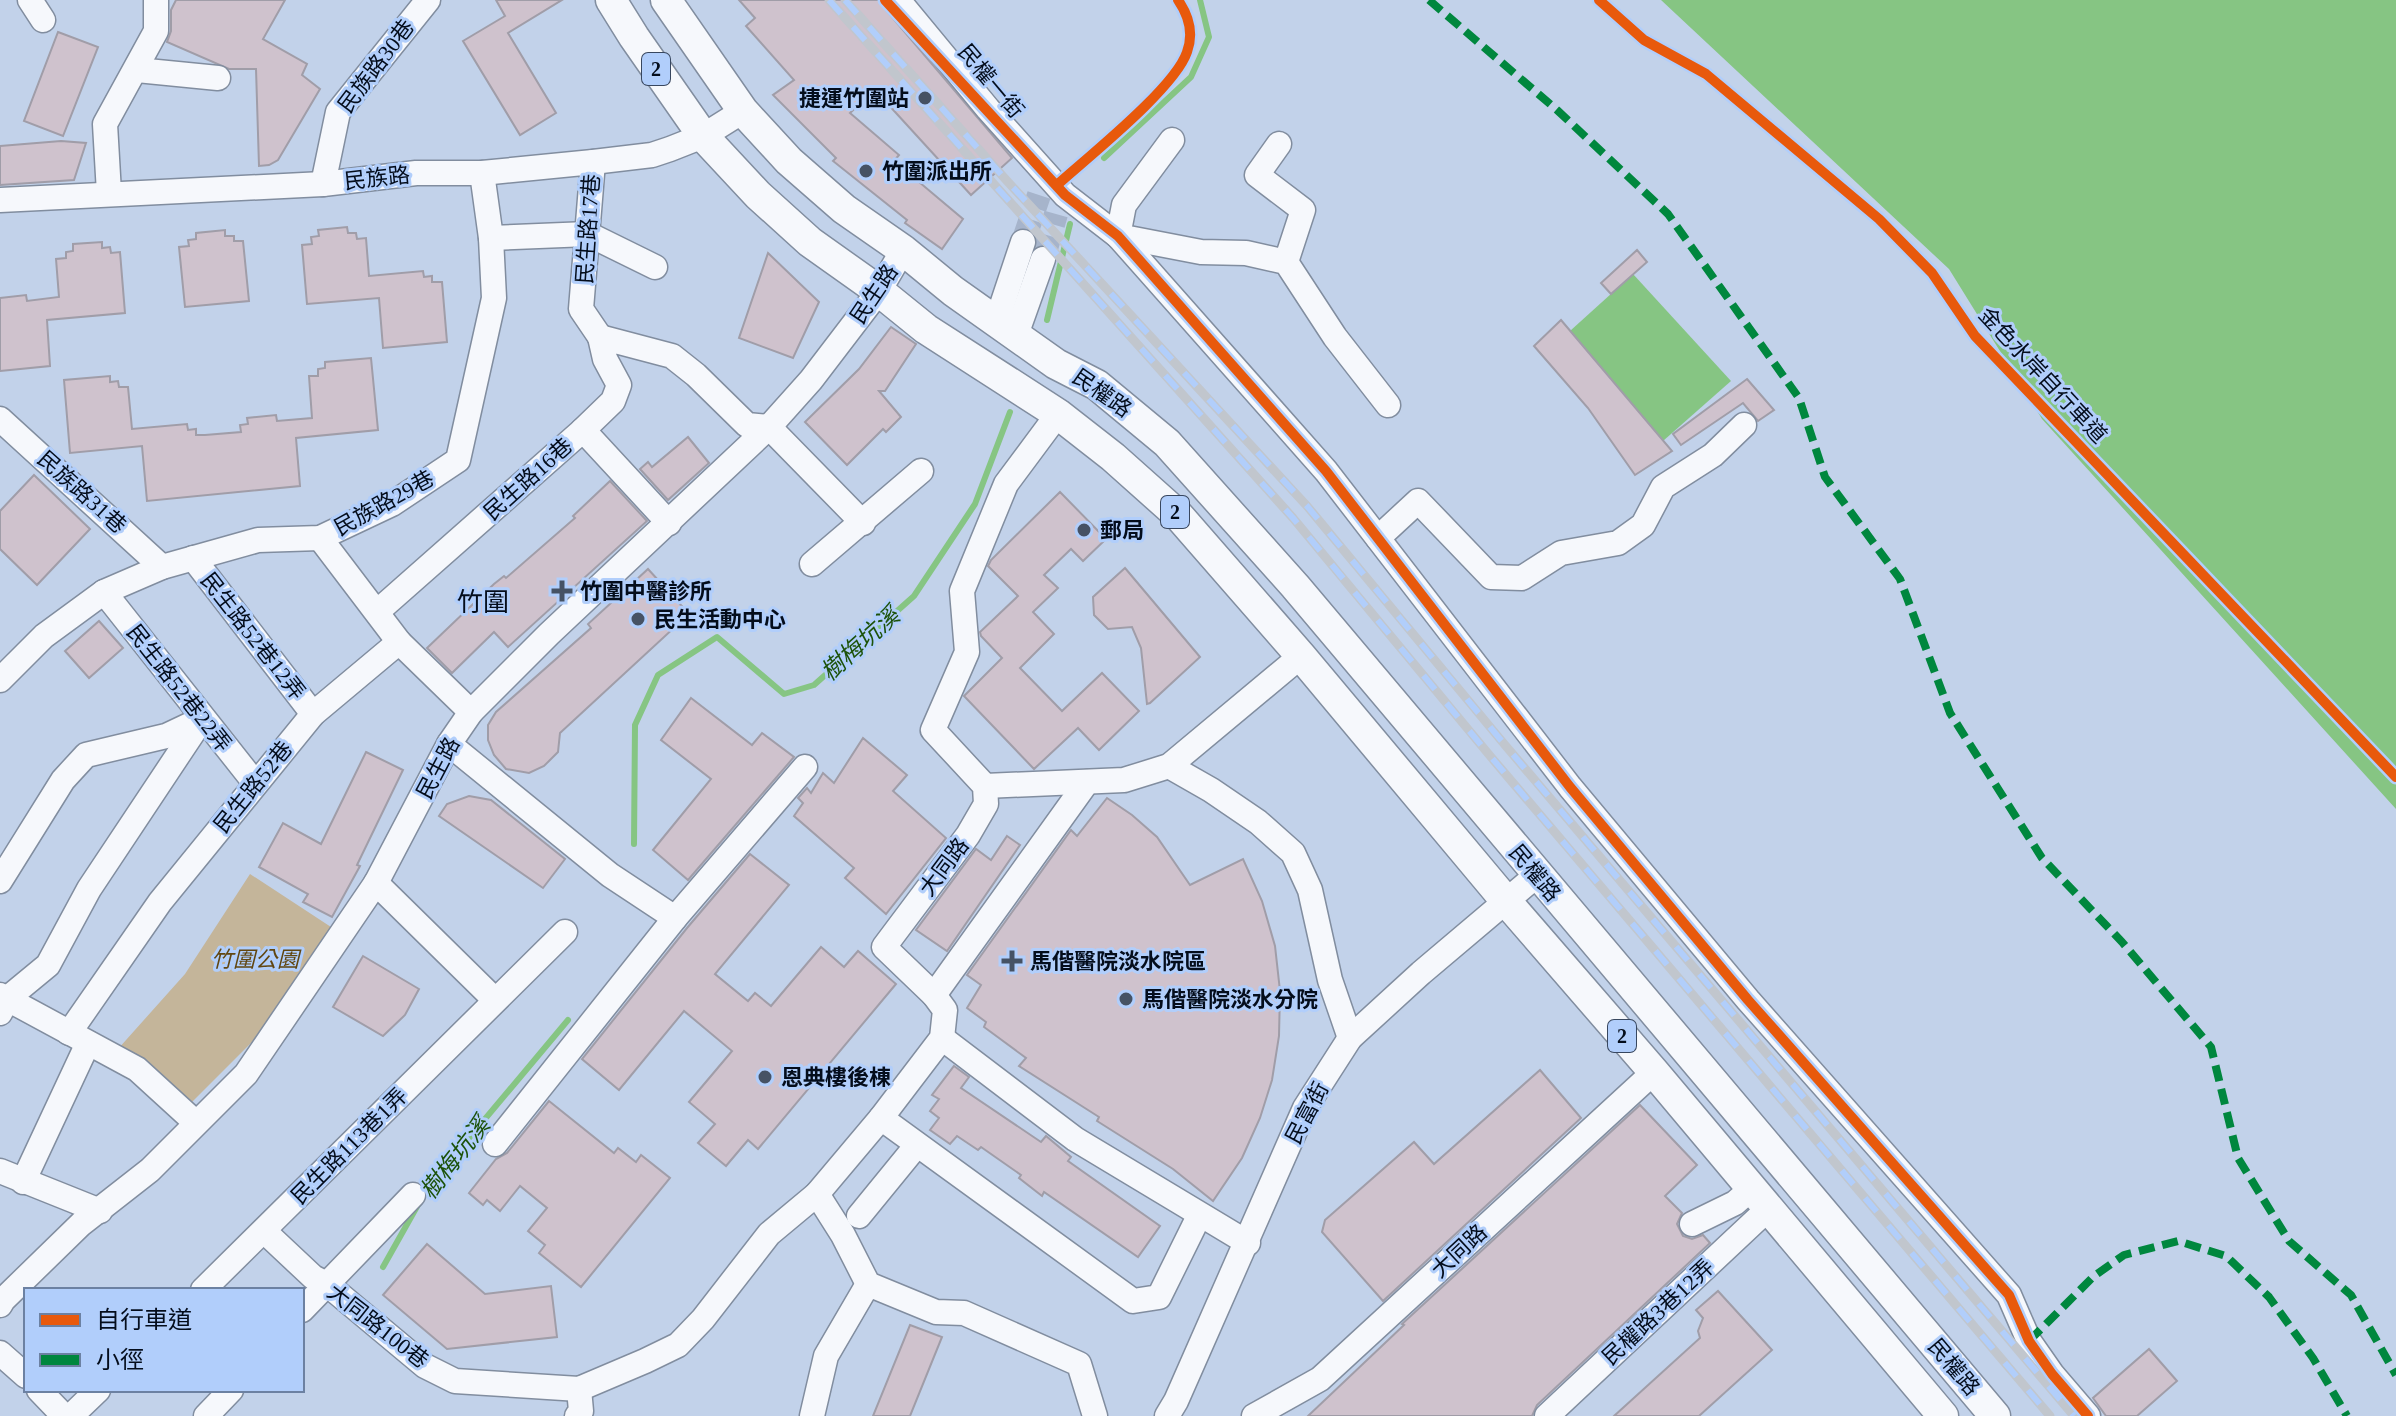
<svg xmlns="http://www.w3.org/2000/svg" width="2396" height="1416" font-family="'Times New Roman','Noto Sans TC',serif">
	<style>
		.green { fill: #c4b59a }
		.water { fill: #86c583 }
		.lines { fill: none; stroke-linecap: round; stroke-linejoin: round }
		.stream { stroke: #86c583; stroke-width: 6 }
		.building { fill: #cfc2cd; stroke: #a09da8; stroke-width: 2 }
		.minor-tunnel { stroke: #a6b4cb; stroke-width: 24; stroke-dasharray: 24 12; stroke-linecap: butt }
		.minor-casing { stroke: #818d9f; stroke-width: 27 }
		.major-casing { stroke: #818d9f; stroke-width: 33 }
		.minor { stroke: #f6f8fc; stroke-width: 24 }
		.major { stroke: #f6f8fc; stroke-width: 30 }
		.rail-casing { stroke: #c1c6cd; stroke-width: 9 }
		.rail { stroke: #b1cefb; stroke-width: 6; stroke-dasharray: 18; stroke-linecap: butt }
		.quiet { stroke: #00873e; stroke-width: 8; stroke-dasharray: 16 8; stroke-linecap: butt }
		.cycleway-casing { stroke: #b1cefb; stroke-width: 15 }
		.cycleway { stroke: #e8590c; stroke-width: 10 }
		.poi-dot { fill: #465264; stroke: #b1cefb; stroke-width: 3 }
		.labels { text-anchor: middle; dominant-baseline: central; stroke-width: 6; stroke-linejoin: round; paint-order: stroke }
		.shield { fill: #b1cefb; stroke: #38475f; stroke-width: 2 }
		.shield-label { font-size: 20px; font-weight: bold; fill: #040d1c }
		.street-label { font-size: 22px; fill: #040d1c; stroke: #b1cefb }
		.poi-label { font-size: 22px; font-weight: bold; fill: #040d1c; stroke: #b1cefb; text-anchor: start }
		.park-label { font-size: 22px; font-style: italic; fill: #614611; stroke: #b1cefb }
		.water-label { font-size: 24px; font-style: italic; fill: #1c520a; stroke: #b1cefb }
		.quarter-label { font-size: 26px; fill: #040d1c; stroke: #b1cefb }
	</style>
	<rect width="100%" height="100%" fill="#c2d2ea"/>
	<polygon class="green" points="250,874 331,927 295,989 273,1021 188,1106 118,1049 185,974"/>
	<g class="water">
		<polygon points="1661,0 2396,0 2396,809 2042,419 1949,269"/>
		<polygon points="1633,274 1731,381 1663,441 1570,331"/>
	</g>
	<g class="lines">
		<g class="stream">
			<polyline points="1104,158 1191,77 1209,37 1200,0"/>
			<polyline points="1047,320 1070,224"/>
			<polyline points="634,844 635,725 658,675 717,637 784,694 814,685 914,596 975,504 1010,412"/>
			<polyline points="383,1267 428,1187 568,1020"/>
		</g>
	</g>
	<g class="building">
		<polygon points="176,0 285,0 263,39 307,64 302,75 320,89 278,160 269,165 259,166 256,69 229,69 167,42 171,31 171,10"/>
		<polygon points="496,0 562,0 508,33 556,113 520,135 463,41 505,16"/>
		<polygon points="739,0 883,0 886,10 1012,158 971,195 875,90 850,113 899,155 894,161 963,219 942,249 905,223 907,220 833,161 836,158 773,95 794,80 746,26 755,18"/>
		<polygon points="58,32 98,47 63,136 24,121"/>
		<polygon points="61,141 86,143 74,180 0,185 0,146"/>
		<polygon points="347,227 348,233 356,233 357,239 366,238 369,276 423,271 424,277 432,276 432,282 442,282 447,342 383,348 379,298 307,304 302,245 312,244 311,237 319,236 318,230"/>
		<polygon points="225,230 225,236 234,236 234,241 243,241 249,301 185,307 179,247 189,246 188,240 196,239 196,233"/>
		<polygon points="102,242 102,248 110,247 111,253 120,252 125,313 47,320 50,366 0,371 0,298 26,295 27,301 59,297 56,259 66,258 66,252 73,251 73,244"/>
		<polygon points="1637,250 1647,262 1611,294 1601,283"/>
		<polygon points="768,253 819,302 793,358 739,338"/>
		<polygon points="1561,320 1672,451 1635,475 1588,408 1534,346"/>
		<polygon points="891,327 916,344 885,391 879,391 901,417 886,432 883,429 847,465 805,422 859,369"/>
		<polygon points="371,358 378,430 296,438 300,486 147,501 142,446 70,453 64,380 110,376 110,382 118,381 119,387 128,387 132,429 187,424 188,430 196,429 196,435 205,435 241,432 240,425 248,424 247,418 276,415 277,421 312,418 309,376 318,376 318,369 325,368 325,362"/>
		<polygon points="1747,379 1774,410 1758,421 1743,403 1681,445 1673,434"/>
		<polygon points="688,437 709,463 668,500 640,469 648,462 652,467"/>
		<polygon points="34,475 90,529 37,585 0,549 0,511"/>
		<polygon points="610,481 647,521 508,647 494,632 452,673 427,648 494,584 504,576 506,578 575,518 573,516"/>
		<polygon points="1060,492 1106,539 1083,561 1071,549 1044,575 1058,588 1033,612 1054,634 1020,668 1062,711 1102,673 1139,711 1099,750 1078,728 1034,769 964,696 1002,658 981,636 980,632 1018,596 988,566 991,560"/>
		<polygon points="1125,568 1200,657 1150,703 1147,704 1141,648 1132,627 1108,629 1094,615 1093,597"/>
		<polygon points="648,569 689,614 560,733 558,752 544,766 529,773 506,769 494,755 488,740 488,725 496,712 591,628 588,624"/>
		<polygon points="99,621 123,648 89,678 65,651"/>
		<polygon points="691,698 752,745 762,733 794,757 688,880 653,850 711,779 661,740"/>
		<polygon points="863,738 907,775 893,791 946,838 886,914 845,878 854,868 794,816 803,803 798,798 807,788 811,793 823,773 834,783"/>
		<polygon points="366,752 403,770 357,865 360,866 332,917 303,902 308,894 259,867 283,823 321,844"/>
		<polygon points="469,796 491,800 565,859 543,888 439,816 447,804"/>
		<polygon points="1107,798 1132,815 1157,837 1190,885 1243,859 1262,901 1275,946 1280,991 1279,1036 1272,1080 1260,1118 1242,1158 1213,1201 1173,1169 1097,1121 1099,1117 1019,1066 1026,1058 984,1027 986,1022 967,1008 981,985 967,975 1071,830 1077,836"/>
		<polygon points="1007,836 1020,845 947,951 916,930 976,849 991,860"/>
		<polygon points="750,854 789,885 715,974 748,1001 755,993 771,1006 821,947 844,967 858,951 896,984 758,1149 748,1140 726,1166 698,1143 715,1124 689,1102 732,1051 684,1011 619,1090 582,1059 687,928"/>
		<polygon points="363,956 419,989 405,1015 383,1036 333,1007"/>
		<polygon points="954,1066 969,1077 961,1088 1041,1142 1046,1136 1071,1157 1068,1161 1160,1226 1138,1257 1044,1192 1042,1196 1019,1178 1021,1175 981,1147 978,1150 957,1136 950,1144 930,1130 939,1118 930,1111 939,1099 932,1095"/>
		<polygon points="1540,1070 1581,1118 1383,1301 1322,1232 1325,1220 1414,1142 1434,1164"/>
		<polygon points="549,1101 614,1153 618,1148 636,1162 641,1155 670,1178 581,1287 539,1253 545,1245 528,1231 547,1208 520,1186 500,1211 487,1200 483,1205 469,1193 496,1159 507,1153"/>
		<polygon points="1640,1105 1697,1165 1665,1196 1682,1213 1677,1224 1683,1236 1692,1239 1703,1235 1710,1243 1537,1405 1532,1416 1308,1416 1404,1325 1402,1324"/>
		<polygon points="427,1244 485,1294 551,1286 557,1337 447,1349 383,1295"/>
		<polygon points="1718,1291 1772,1350 1699,1416 1614,1416 1700,1338 1698,1331 1703,1318 1696,1310"/>
		<polygon points="910,1325 942,1337 910,1416 873,1416"/>
		<polygon points="2149,1349 2177,1381 2137,1416 2106,1416 2093,1398"/>
	</g>
	<g class="lines">
		<g class="minor-tunnel">
			<polyline points="1023,242 1039,195"/>
			<polyline points="1043,259 1056,214"/>
		</g>
		<g class="minor-casing">
			<g id="minor">
				<polyline points="30,0 43,20"/>
				<polyline points="898,0 988,109 1065,195 1118,236 1326,471 1570,787 1748,1000 2009,1295 2029,1341 2052,1374 2088,1416"/>
				<polyline points="137,70 218,78"/>
				<polyline points="1279,144 1257,175 1303,210 1286,262"/>
				<polyline points="593,162 581,309 600,337"/>
				<polyline points="323,184 338,112 428,0"/>
				<polyline points="109,193 105,124 156,31 156,0"/>
				<polyline points="0,200 323,184 416,173 482,173 593,162 652,155 670,149 703,136 743,111"/>
				<polyline points="1118,236 1201,252 1246,253 1286,262 1335,337 1388,405"/>
				<polyline points="1118,236 1124,205 1172,140"/>
				<polyline points="491,238 588,234 655,267"/>
				<polyline points="996,323 1023,242"/>
				<polyline points="1016,335 1043,259"/>
				<polyline points="0,419 162,567"/>
				<polyline points="583,430 613,401 619,385 605,359 600,337 672,356 696,375 747,425 769,427 863,523"/>
				<polyline points="320,538 399,642"/>
				<polyline points="1378,538 1418,501 1491,577 1522,578 1561,553 1618,543 1643,525 1663,487 1713,455 1744,425"/>
				<polyline points="193,558 313,714"/>
				<polyline points="812,564 921,471"/>
				<polyline points="104,592 255,783"/>
				<polyline points="378,611 583,430 669,523"/>
				<polyline points="0,680 44,636 104,592 162,567 258,540 320,538 392,504 458,460 494,298 491,238 482,173"/>
				<polyline points="449,744 610,875 675,918"/>
				<polyline points="1169,766 1211,790 1258,822 1293,853 1310,890 1330,980 1350,1038"/>
				<polyline points="985,786 1124,780 1169,766 1301,656"/>
				<polyline points="0,881 63,780 86,755 166,736 202,719"/>
				<polyline points="376,883 495,1000"/>
				<polyline points="0,995 137,1069 195,1122"/>
				<polyline points="934,995 1087,782"/>
				<polyline points="0,1013 8,998 48,965 89,889 202,719"/>
				<polyline points="69,1033 160,902 313,714 399,642 471,712"/>
				<polyline points="942,1038 1075,1139 1248,1243"/>
				<polyline points="881,1118 1133,1301 1159,1297 1199,1216"/>
				<polyline points="495,1144 675,918 805,767"/>
				<polyline points="0,1171 100,1211"/>
				<polyline points="23,1182 88,1043"/>
				<polyline points="817,1194 843,1235 868,1284 936,1312 964,1313 1079,1364 1095,1416"/>
				<polyline points="859,1216 917,1145"/>
				<polyline points="1692,1224 1735,1203 1752,1188"/>
				<polyline points="264,1231 313,1277 328,1285 425,1366 455,1381 579,1389 645,1361 678,1345 703,1319 769,1234 817,1194 881,1118 942,1038 945,1010 934,995 884,947 968,835 986,804 985,786 933,730 967,652 962,591 1006,484 1058,414"/>
				<polyline points="203,1290 565,932"/>
				<polyline points="0,1305 3,1300 81,1224 150,1170 246,1074 376,883 449,744 471,712 549,634 769,427 811,380 879,291 903,250"/>
				<polyline points="302,1310 413,1195"/>
				<polyline points="0,1353 26,1376"/>
				<polyline points="39,1390 64,1416"/>
				<polyline points="71,1416 98,1390"/>
				<polyline points="206,1416 231,1390"/>
				<polyline points="577,1416 581,1411 579,1389"/>
				<polyline points="812,1416 826,1356 868,1284"/>
				<polyline points="1167,1416 1176,1401 1305,1108 1350,1038 1421,973 1537,875"/>
				<polyline points="1254,1416 1320,1379 1654,1072"/>
				<polyline points="1547,1416 1769,1208"/>
			</g>
		</g>
		<g class="major-casing">
			<g id="major">
				<polyline points="611,0 634,37 703,136 758,195 810,242 879,291 926,329 1058,414 1113,457 1178,515 1301,656 1506,901 1654,1072 1943,1416"/>
				<polyline points="666,0 743,111 789,161 844,209 903,250 953,291 1056,364 1097,385 1167,443 1295,586 1995,1416"/>
			</g>
		</g>
		<use href="#minor" class="minor"/>
		<use href="#major" class="major"/>
		<g class="rail-casing">
			<g id="rail">
				<polyline points="829,0 1293,518 1491,757 2050,1416"/>
				<polyline points="845,0 1008,182 1307,506 1505,745 2074,1416"/>
			</g>
		</g>
		<use href="#rail" class="rail"/>
		<g class="quiet">
			<polyline points="1429,0 1557,110 1668,214 1799,398 1825,477 1900,579 1950,713 2042,858 2122,942 2211,1047 2238,1158 2289,1241 2351,1295 2396,1375"/>
			<polyline points="2029,1341 2094,1276 2124,1255 2178,1241 2226,1256 2269,1297 2313,1358 2347,1416"/>
		</g>
		<g class="cycleway-casing">
			<g id="cycleway">
				<polyline points="885,0 1065,195 1118,236 1326,471 1570,787 1748,1000 2009,1295 2029,1341 2052,1374 2088,1416"/>
				<polyline points="1599,0 1644,40 1706,74 1879,219 1932,273 1975,336 2396,777"/>
				<path d="M1057,185C1088,157 1175,88 1187,52C1194,33 1189,16 1178,0"/>
			</g>
		</g>
		<use href="#cycleway" class="cycleway"/>
	</g>
	<g class="poi-dot">
		<circle cx="925" cy="98" r="8"/>
		<circle cx="866" cy="171" r="8"/>
		<circle cx="1084" cy="530" r="8"/>
		<path d="M558 579h8v8h8v8h-8v8h-8v-8h-8v-8h8z"/>
		<circle cx="638" cy="619" r="8"/>
		<path d="M1008 949h8v8h8v8h-8v8h-8v-8h-8v-8h8z"/>
		<circle cx="1126" cy="999" r="8"/>
		<circle cx="765" cy="1077" r="8"/>
	</g>
	<g class="labels">
		<g class="shield">
			<rect x="642" y="53" width="28" height="32" rx="6"/>
			<rect x="1161" y="496" width="28" height="32" rx="6"/>
			<rect x="1608" y="1020" width="28" height="32" rx="6"/>
		</g>
		<g class="shield-label">
			<text x="656" y="69">2</text>
			<text x="1175" y="512">2</text>
			<text x="1622" y="1036">2</text>
		</g>
		<g class="street-label">
			<text transform="translate(376 66) rotate(-53)">民族路30巷</text>
			<text transform="translate(991 81) rotate(50)">民權一街</text>
			<text transform="translate(377 178) rotate(-6)">民族路</text>
			<text transform="translate(588 229) rotate(-86)">民生路17巷</text>
			<text transform="translate(874 294) rotate(-56)">民生路</text>
			<text transform="translate(2043 375) rotate(47)">金色水岸自行車道</text>
			<text transform="translate(1102 393) rotate(35)">民權路</text>
			<text transform="translate(528 479) rotate(-42)">民生路16巷</text>
			<text transform="translate(82 492) rotate(42)">民族路31巷</text>
			<text transform="translate(384 503) rotate(-29)">民族路29巷</text>
			<text transform="translate(253 636) rotate(52)">民生路52巷12弄</text>
			<text transform="translate(179 688) rotate(52)">民生路52巷22弄</text>
			<text transform="translate(438 768) rotate(-62)">民生路</text>
			<text transform="translate(253 787) rotate(-51)">民生路52巷</text>
			<text transform="translate(944 867) rotate(-53)">大同路</text>
			<text transform="translate(1535 873) rotate(50)">民權路</text>
			<text transform="translate(1307 1113) rotate(-62)">民富街</text>
			<text transform="translate(349 1146) rotate(-45)">民生路113巷1弄</text>
			<text transform="translate(1459 1251) rotate(-43)">大同路</text>
			<text transform="translate(1658 1312) rotate(-43)">民權路3巷12弄</text>
			<text transform="translate(378 1326) rotate(38)">大同路100巷</text>
			<text transform="translate(1954 1367) rotate(50)">民權路</text>
		</g>
		<g class="poi-label">
			<text x="909" y="98" text-anchor="end">捷運竹圍站</text>
			<text x="882" y="171">竹圍派出所</text>
			<text x="1100" y="530">郵局</text>
			<text x="580" y="591">竹圍中醫診所</text>
			<text x="654" y="619">民生活動中心</text>
			<text x="1030" y="961">馬偕醫院淡水院區</text>
			<text x="1142" y="999">馬偕醫院淡水分院</text>
			<text x="781" y="1077">恩典樓後棟</text>
		</g>
		<g class="park-label">
			<text x="255" y="959">竹圍公園</text>
		</g>
		<g class="water-label">
			<text transform="translate(860 644) rotate(-42)">樹梅坑溪</text>
			<text transform="translate(455 1158) rotate(-52)">樹梅坑溪</text>
		</g>
		<g class="quarter-label">
			<text x="483" y="602">竹圍</text>
		</g>
	</g>
	<rect x="24" y="1288" width="280" height="104" fill="#b1cefb" stroke="#6c81a2" stroke-width="2"/>
	<rect x="40" y="1314" width="40" height="12" fill="#e8590c" stroke="#6c81a2" stroke-width="2"/>
	<text x="96" y="1328" font-size="24" fill="#040d1c">自行車道</text>
	<rect x="40" y="1354" width="40" height="12" fill="#00873e" stroke="#6c81a2" stroke-width="2"/>
	<text x="96" y="1368" font-size="24" fill="#040d1c">小徑</text>
</svg>
